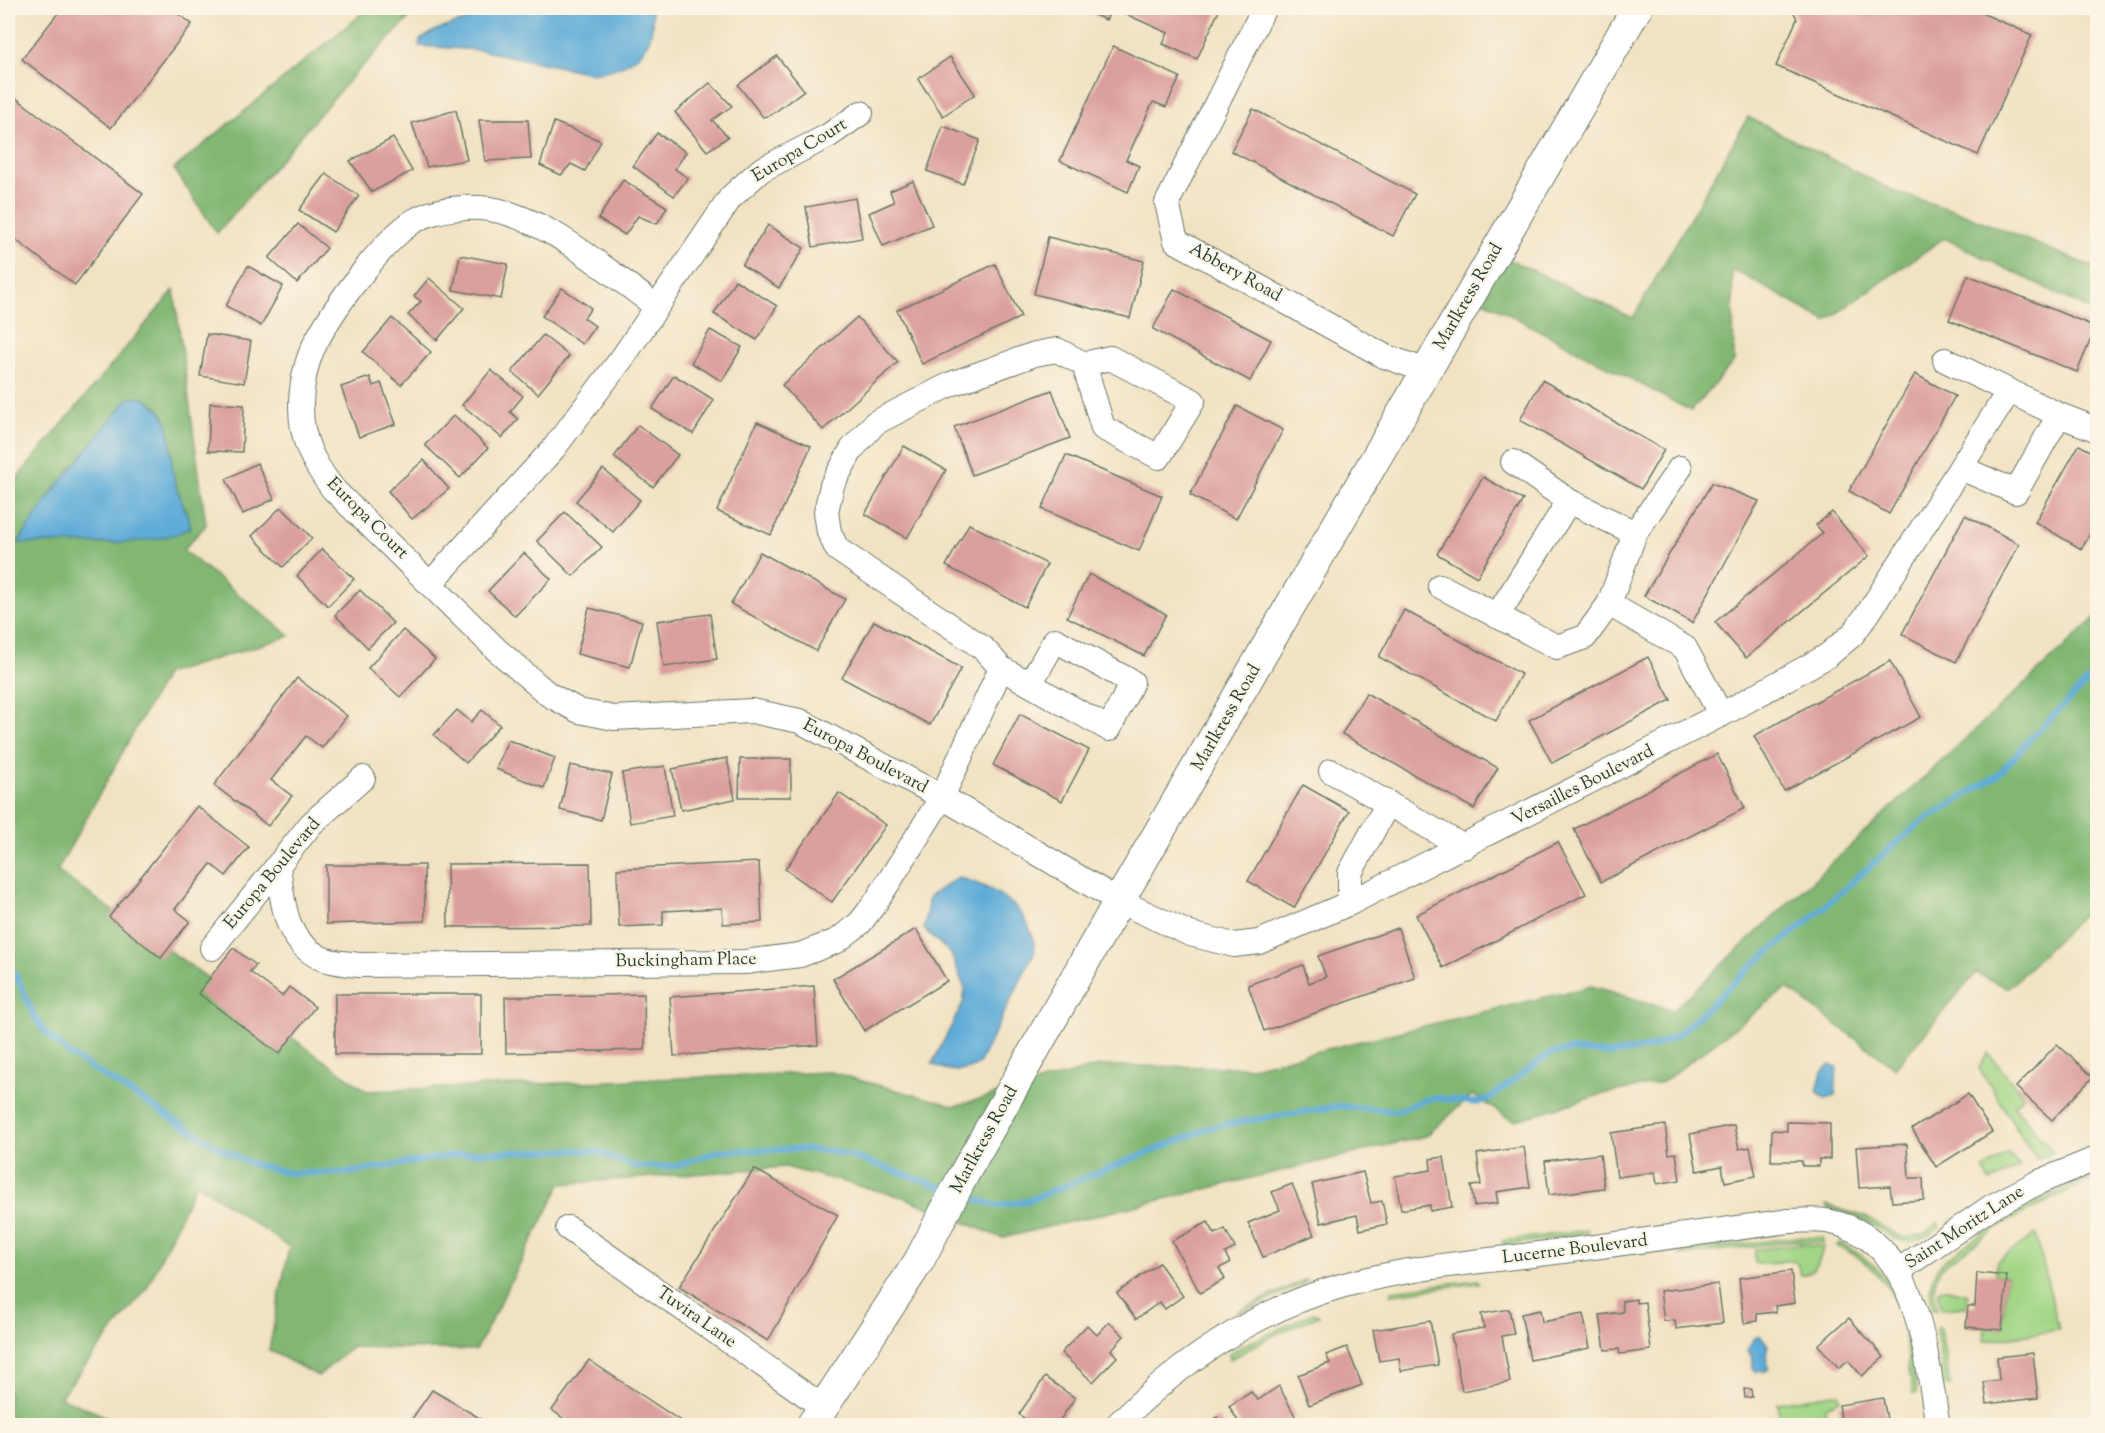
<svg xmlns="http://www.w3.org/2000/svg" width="2105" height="1433" font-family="'Sorts Mill Goudy',serif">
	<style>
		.green { fill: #a2d686; stroke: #608a5d; stroke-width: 1.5 }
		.forest { fill: #81b773; stroke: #507a54; stroke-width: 1.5 }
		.water { fill: #5eacd8; stroke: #3e7486; stroke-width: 1.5 }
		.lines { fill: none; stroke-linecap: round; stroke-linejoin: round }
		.stream { stroke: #5eacd8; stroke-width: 6 }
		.building { fill: #db9f9d }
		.minor-casing { stroke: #687766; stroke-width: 26 }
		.tertiary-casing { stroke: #687766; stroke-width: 32 }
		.minor { stroke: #fff; stroke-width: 24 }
		.tertiary { stroke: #fff; stroke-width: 30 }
		.labels { text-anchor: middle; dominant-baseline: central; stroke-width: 4.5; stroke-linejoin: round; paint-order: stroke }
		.street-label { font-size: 18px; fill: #1f3d34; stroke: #fcf5e5 }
	</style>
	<rect width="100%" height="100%" fill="#fcf5e5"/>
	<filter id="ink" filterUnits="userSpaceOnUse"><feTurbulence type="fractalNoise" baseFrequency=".0167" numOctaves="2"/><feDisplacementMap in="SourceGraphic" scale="12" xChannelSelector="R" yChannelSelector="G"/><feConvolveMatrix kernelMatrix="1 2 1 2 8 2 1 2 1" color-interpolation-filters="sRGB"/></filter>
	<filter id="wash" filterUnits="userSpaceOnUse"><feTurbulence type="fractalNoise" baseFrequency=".008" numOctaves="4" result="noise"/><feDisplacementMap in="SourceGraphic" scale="24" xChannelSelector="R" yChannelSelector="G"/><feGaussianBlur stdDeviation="1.35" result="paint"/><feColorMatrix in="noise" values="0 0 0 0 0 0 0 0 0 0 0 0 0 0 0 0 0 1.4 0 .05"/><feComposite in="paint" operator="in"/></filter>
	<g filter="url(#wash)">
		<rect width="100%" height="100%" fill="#f1e2c3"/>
		<g class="green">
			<polygon points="1988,1053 2023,1096 2014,1106 2053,1152 2036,1159 1979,1068"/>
			<polygon points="2008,1153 2020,1167 1990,1182 1984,1169"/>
			<path d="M2097,1172V1177L2006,1222L1946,1264C1931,1277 1933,1291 1937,1309H1932C1929,1288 1929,1275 1945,1260L2003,1219Z"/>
			<path d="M1826,1205L1866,1217L1902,1238L1922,1235L1938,1223L1939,1228C1903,1254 1897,1238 1864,1220C1853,1215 1840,1211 1828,1209Z"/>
			<polygon points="1588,1230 1585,1234 1505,1245 1502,1241"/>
			<polygon points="2036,1234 2059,1330 1984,1341 1985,1328 2002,1329 2007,1276 1995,1275 1997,1261"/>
			<polygon points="1798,1237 1823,1238 1823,1243 1795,1241 1679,1256 1682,1252"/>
			<path d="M1839,1243C1873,1259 1891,1279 1903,1313L1900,1316C1891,1282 1869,1260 1837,1246Z"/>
			<path d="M1801,1244L1823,1247C1819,1263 1818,1272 1801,1275L1797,1263C1783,1256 1770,1269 1755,1262V1250Z"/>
			<polygon points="1306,1279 1304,1283 1241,1313 1238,1311"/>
			<polygon points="1477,1280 1479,1283 1391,1294 1393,1290"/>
			<polygon points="1943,1288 1968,1294 1966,1307 1941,1309 1938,1290"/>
			<polygon points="1313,1313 1319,1316 1280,1332 1230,1359 1229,1354 1241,1347"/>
			<polygon points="1940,1328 1951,1386 1945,1385 1936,1329"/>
			<polygon points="1904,1335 1908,1335 1917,1393 1913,1394"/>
			<polygon points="1839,1393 1840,1400 1826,1406 1823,1425 1781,1425 1777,1403"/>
		</g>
		<g class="forest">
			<polygon points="365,8 419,8 349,80 217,233 174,169 358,17"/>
			<polygon points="1748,117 1898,193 1959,212 2098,269 2097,313 1944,238 1826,321 1732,269 1734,361 1691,411 1469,293 1492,251 1633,318"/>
			<polygon points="174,290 206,525 183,550 290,636 166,674 57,871 367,1091 830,1072 955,1106 1099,1066 1252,1067 1592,986 1673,1010 2097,617 2097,906 2082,916 2008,988 1976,973 1895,1068 1787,988 1663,1082 1603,1094 1513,1121 1472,1095 1426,1136 1002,1238 903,1197 785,1167 561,1184 476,1350 352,1347 318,1376 269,1350 289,1247 196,1183 147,1288 60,1397 125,1425 8,1426 8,489"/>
		</g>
		<g class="water">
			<path d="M504,8H651C659,51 629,70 590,73L480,50L419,46L420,40L436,30Z"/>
			<path d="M141,397C181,415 166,446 175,482C179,497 187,512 191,527C158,549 60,543 18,543L50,495L128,399Z"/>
			<path d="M958,877C997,889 1031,907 1035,951L979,1064C963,1074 949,1072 932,1064L963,1003L965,989L951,954L924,929L929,897Z"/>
			<polygon points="1829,1065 1837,1067 1835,1096 1825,1099 1817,1091 1822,1072"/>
			<polygon points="1760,1336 1768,1345 1766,1356 1769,1368 1766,1371 1757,1372 1753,1368 1753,1359 1748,1350 1755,1337"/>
		</g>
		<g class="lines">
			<g class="stream">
				<polyline points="8,965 16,975 34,1016 44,1031 70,1055 218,1147 249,1163 289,1173 347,1173 467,1153 576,1150 599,1152 633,1166 664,1167 676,1166 719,1151 800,1149 830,1151 848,1155 948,1189"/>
				<polyline points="963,1195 997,1206 1027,1201 1215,1126 1340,1106 1397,1111 1424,1100 1437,1098 1477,1103 1490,1098 1549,1054 1570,1050 1613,1054 1652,1047 1678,1035 1754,964 1809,920 1917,825 1998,775 2030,739 2098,671"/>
			</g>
		</g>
		<g id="blocks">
			<g class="building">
				<polygon points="62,8 170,8 192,24 111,128 22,59"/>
				<polygon points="1078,8 1220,8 1197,59 1163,44 1168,33 1112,8 1106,20"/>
				<polygon points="1792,8 1970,8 2032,35 1978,155 1776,66 1797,19"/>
				<polygon points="1113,46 1180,77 1166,107 1153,102 1126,160 1139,166 1128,192 1060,161"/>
				<polygon points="777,56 804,90 771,115 763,117 738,85"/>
				<polygon points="950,57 975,94 943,116 918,79"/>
				<polygon points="710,83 732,106 712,120 728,137 707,151 675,112"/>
				<polygon points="8,92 143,194 75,285 8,234"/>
				<polygon points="1253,109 1415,194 1393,236 1231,151"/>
				<polygon points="456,110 467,160 427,167 412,123"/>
				<polygon points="479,120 528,120 531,159 485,161"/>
				<polygon points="554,122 601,141 585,171 571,164 561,175 540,165"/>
				<polygon points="943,126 980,140 963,184 927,171"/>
				<polygon points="657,133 686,152 675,169 688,178 674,196 633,166"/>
				<polygon points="393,138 412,171 372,192 350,161"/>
				<polygon points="326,174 359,196 333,232 299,210"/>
				<polygon points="623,180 667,207 657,224 638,216 625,235 598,219"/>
				<polygon points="913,181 932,225 883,246 869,213 894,202 890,191"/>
				<polygon points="855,198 862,238 813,247 806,207"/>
				<polygon points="298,224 327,248 297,283 269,258"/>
				<polygon points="768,225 804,248 779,288 742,265"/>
				<polygon points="1048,237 1144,261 1130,318 1034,294"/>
				<polygon points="460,255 508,264 501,299 453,290"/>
				<polygon points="995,264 1021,317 922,364 897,310"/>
				<polygon points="248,266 283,286 261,326 226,306"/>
				<polygon points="1968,275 2096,327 2077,372 1949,320"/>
				<polygon points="429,278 464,308 437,340 408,315 421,301 414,296"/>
				<polygon points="735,280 777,306 757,340 714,314"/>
				<polygon points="562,288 591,308 584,318 595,326 582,344 542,316"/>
				<polygon points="1174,289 1271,340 1250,381 1153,329"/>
				<polygon points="857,317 898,362 823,430 782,385"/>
				<polygon points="392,318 431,352 401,385 363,352"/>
				<polygon points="710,330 742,347 722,381 691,363"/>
				<polygon points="207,334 251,341 244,383 200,376"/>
				<polygon points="543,335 569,356 538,394 512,372"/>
				<polygon points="491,370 523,396 510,412 518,419 502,438 462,405"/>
				<polygon points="1915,374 1955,396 1889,514 1849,491"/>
				<polygon points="674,375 714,400 693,434 652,409"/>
				<polygon points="370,377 373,386 381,383 396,424 359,437 341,387"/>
				<polygon points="1542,380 1664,450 1641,489 1520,420"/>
				<polygon points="1052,390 1070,438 972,475 954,427"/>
				<polygon points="210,403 244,405 242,452 208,451"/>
				<polygon points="1237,406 1283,430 1236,519 1190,495"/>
				<polygon points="454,415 488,448 460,478 425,445"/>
				<polygon points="757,422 811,446 771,535 717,511"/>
				<polygon points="638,425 678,455 653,487 614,457"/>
				<polygon points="2079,445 2098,455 2098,520 2081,549 2035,522"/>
				<polygon points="904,446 946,470 907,538 865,514"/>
				<polygon points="1066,455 1162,496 1139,551 1042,509"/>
				<polygon points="424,460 449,489 412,519 388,491"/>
				<polygon points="257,463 274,499 243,514 226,479"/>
				<polygon points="603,469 640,500 613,532 576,501"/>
				<polygon points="1483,477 1523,500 1477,577 1437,554"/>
				<polygon points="1712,483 1759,501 1692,623 1644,596"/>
				<polygon points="281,507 312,538 283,567 252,536"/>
				<polygon points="565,512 602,547 573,576 537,541"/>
				<polygon points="1832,512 1869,556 1746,658 1715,622 1823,533 1816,525"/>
				<polygon points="1965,515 2019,544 1956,662 1902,634"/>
				<polygon points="969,524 1047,564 1025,607 946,566"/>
				<polygon points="322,549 354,579 328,606 297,576"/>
				<polygon points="760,552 845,599 816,651 731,604"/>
				<polygon points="524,553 551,579 515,616 488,591"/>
				<polygon points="1089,574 1166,614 1144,656 1067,617"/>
				<polygon points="360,590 393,623 368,648 335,615"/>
				<polygon points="589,608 642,621 630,667 577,654"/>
				<polygon points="1404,610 1521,674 1496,721 1379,657"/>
				<polygon points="710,614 717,659 664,667 657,621"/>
				<polygon points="874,621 961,668 930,725 842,678"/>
				<polygon points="403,630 435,659 400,697 368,668"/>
				<polygon points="1648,657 1671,700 1552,763 1529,720"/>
				<polygon points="1890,661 1921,717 1784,791 1754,736"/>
				<polygon points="297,678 347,716 322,748 306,736 271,780 292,796 268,826 214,785"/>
				<polygon points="1366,693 1498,768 1474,809 1342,734"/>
				<polygon points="457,710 471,722 482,710 500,725 466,763 434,735"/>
				<polygon points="1020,714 1089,750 1062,801 993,765"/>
				<polygon points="508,740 555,758 544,788 496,769"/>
				<polygon points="1717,754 1745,808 1601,882 1574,829"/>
				<polygon points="727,758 735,799 681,810 672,769"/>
				<polygon points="740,759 791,759 791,797 739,797"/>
				<polygon points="570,765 612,774 601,820 560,810"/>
				<polygon points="665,766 673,816 630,823 622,773"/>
				<polygon points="1303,785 1349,811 1294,908 1248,881"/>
				<polygon points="839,793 886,825 832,902 785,869"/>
				<polygon points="197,806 249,847 226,876 211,864 175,909 190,921 161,958 109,917"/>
				<polygon points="1558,842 1586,894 1443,968 1416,915"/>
				<polygon points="759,862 762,922 723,924 722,908 663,911 663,925 619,927 617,869"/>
				<polygon points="590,863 591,926 448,927 447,864"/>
				<polygon points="326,865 424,865 425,921 326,924"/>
				<polygon points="1398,928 1415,978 1264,1031 1248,985 1303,965 1309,983 1326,977 1318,956"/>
				<polygon points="916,929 947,981 864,1031 833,979"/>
				<polygon points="233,948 256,965 250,972 282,996 289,987 315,1007 279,1054 198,993"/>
				<polygon points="814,986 818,1045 674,1056 670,997"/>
				<rect x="335" y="994" width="146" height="60"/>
				<polygon points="644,994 645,1050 506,1053 505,997"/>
				<polygon points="2057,1044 2093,1077 2052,1120 2016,1087"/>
				<polygon points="1968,1094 1992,1132 1936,1167 1912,1129"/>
				<polygon points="1787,1122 1830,1123 1830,1159 1819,1159 1819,1166 1802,1166 1802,1161 1771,1161 1772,1130 1787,1131"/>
				<polygon points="1665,1125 1669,1154 1676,1153 1680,1180 1657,1184 1655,1172 1617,1177 1611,1133"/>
				<polygon points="1734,1125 1739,1149 1750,1147 1756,1176 1725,1182 1722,1166 1697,1171 1690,1134"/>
				<polygon points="1907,1144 1909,1178 1923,1178 1924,1200 1892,1202 1890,1186 1859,1188 1856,1147"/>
				<polygon points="1524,1147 1530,1187 1496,1192 1498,1203 1474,1206 1471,1186 1481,1185 1477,1154"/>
				<polygon points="1600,1154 1604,1188 1549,1195 1545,1161"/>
				<polygon points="1444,1157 1452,1207 1430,1211 1430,1205 1401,1210 1395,1176 1431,1170 1430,1159"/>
				<polygon points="754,1169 838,1215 768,1341 679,1287"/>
				<polygon points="1363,1172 1371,1203 1382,1201 1387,1224 1360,1230 1357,1215 1321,1223 1312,1184"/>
				<polygon points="1292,1184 1314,1235 1263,1257 1248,1223 1280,1210 1272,1192"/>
				<polygon points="1208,1222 1215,1234 1225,1229 1235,1248 1225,1253 1230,1263 1219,1268 1225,1279 1200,1293 1172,1241"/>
				<polygon points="1159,1263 1183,1296 1165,1309 1160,1302 1136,1319 1117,1293"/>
				<polygon points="1791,1271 1795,1303 1775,1306 1776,1312 1757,1314 1757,1321 1744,1323 1739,1278"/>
				<polygon points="1977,1273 2007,1276 2002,1330 1966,1327 1968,1306 1975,1306"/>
				<polygon points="1718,1284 1723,1323 1676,1329 1675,1320 1664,1321 1660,1291"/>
				<polygon points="1636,1299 1636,1303 1645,1302 1651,1350 1620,1354 1619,1349 1605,1350 1600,1315 1623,1312 1622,1301"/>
				<polygon points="1509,1309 1514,1334 1502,1336 1510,1382 1462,1391 1451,1334 1484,1328 1481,1314"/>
				<polygon points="1540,1310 1542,1322 1583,1314 1590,1348 1530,1360 1521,1314"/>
				<polygon points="1849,1318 1884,1357 1862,1376 1848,1360 1839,1368 1818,1345"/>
				<polygon points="1430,1321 1438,1365 1401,1371 1399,1358 1379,1361 1373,1330"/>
				<polygon points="1109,1322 1124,1336 1111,1350 1117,1357 1093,1382 1061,1353 1087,1325 1097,1335"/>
				<polygon points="1347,1347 1362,1385 1309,1405 1298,1375 1330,1363 1326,1355"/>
				<polygon points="2033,1353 2038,1398 1987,1404 1984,1382 1999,1380 1997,1357"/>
				<polygon points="589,1360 688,1426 574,1426 552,1410"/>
				<polygon points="1045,1377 1075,1398 1056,1426 1033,1426 1019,1414"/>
				<polygon points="1279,1386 1295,1416 1279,1426 1241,1426 1229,1406 1251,1392 1258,1400"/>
				<polygon points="1744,1389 1751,1389 1752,1397 1745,1398"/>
				<polygon points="432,1390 493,1426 407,1426"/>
				<polygon points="1883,1398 1887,1419 1872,1421 1873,1426 1842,1426 1839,1405"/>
				<polygon points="1217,1417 1224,1426 1206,1426"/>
			</g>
		</g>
	</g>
	<g filter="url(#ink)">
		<use href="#blocks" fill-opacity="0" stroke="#687766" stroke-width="1.5"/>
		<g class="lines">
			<g class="minor-casing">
				<g id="minor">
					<polyline points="1264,8 1167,203 1176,241 1384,356 1427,371"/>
					<path d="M656,306C608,272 540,211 480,208C458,207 433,210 414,221C382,241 332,310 315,344C306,361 301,387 301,406C301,441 313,462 333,489L497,650L548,694L579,711L614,718L752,711L800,721L942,797L1119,901L1190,934L1234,945L1259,942L1350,903L1734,708L1827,656L1852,635L1869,612L2009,391"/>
					<polyline points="1945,360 2059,415 2098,430"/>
					<polyline points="1961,468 2016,492 2059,415"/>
					<polyline points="1569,501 1635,533 1680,468"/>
					<polyline points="431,583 554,448 623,357 731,197 761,170 828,136 861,113"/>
					<polyline points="1440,586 1557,647 1585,637 1609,604 1685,648 1721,715"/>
					<polyline points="1609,604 1635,533"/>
					<polyline points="1497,616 1569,501 1513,462"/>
					<polyline points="1001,668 1109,729 1132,682 1055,640 1030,684"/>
					<polyline points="1331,771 1464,847"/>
					<path d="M278,865C283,901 283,940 321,958C332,963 347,963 358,965L745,962L800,955L837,941L860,923L876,902L942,797L1001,668L983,648L837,549L829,532L826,512L832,485L852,449L875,423L951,384L1035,354L1057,350L1084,364L1103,428L1159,457L1193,401L1110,358L1084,364"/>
					<polyline points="1350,903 1350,873 1388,803"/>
					<polyline points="212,948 311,824 363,778"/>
					<polyline points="568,1228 823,1407"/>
					<polyline points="1898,1271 1991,1207 2039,1182 2098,1158"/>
					<path d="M1116,1426C1178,1363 1256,1310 1341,1286C1408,1267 1478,1262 1547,1253C1628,1243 1709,1232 1789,1221C1802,1221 1814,1219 1826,1221C1919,1236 1925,1353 1938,1426"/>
				</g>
			</g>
			<g class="tertiary-casing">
				<polyline id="tertiary" points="811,1426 919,1261 964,1174 1119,901 1637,8"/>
			</g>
			<use href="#minor" class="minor"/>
			<use href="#tertiary" class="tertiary"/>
		</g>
	</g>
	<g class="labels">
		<g class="street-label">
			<text transform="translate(800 151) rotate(-31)">Europa Court</text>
			<text transform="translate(1235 273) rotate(29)">Abbery Road</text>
			<text transform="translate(1469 297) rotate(-60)">Marlkress Road</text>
			<text transform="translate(367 519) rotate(45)">Europa Court</text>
			<text transform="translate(1227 718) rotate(-60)">Marlkress Road</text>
			<text transform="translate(865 757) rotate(28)">Europa Boulevard</text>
			<text transform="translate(1583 786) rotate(-27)">Versailles Boulevard</text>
			<text transform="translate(273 874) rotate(-50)">Europa Boulevard</text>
			<text transform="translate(686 961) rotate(-1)">Buckingham Place</text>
			<text transform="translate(985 1140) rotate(-61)">Marlkress Road</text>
			<text transform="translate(1965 1228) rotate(-33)">Saint Moritz Lane</text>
			<text transform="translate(1575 1250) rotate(-7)">Lucerne Boulevard</text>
			<text transform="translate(696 1318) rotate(35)">Tuvira Lane</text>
		</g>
	</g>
	<rect width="2105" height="1433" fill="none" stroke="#fcf5e5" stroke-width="30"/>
</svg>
